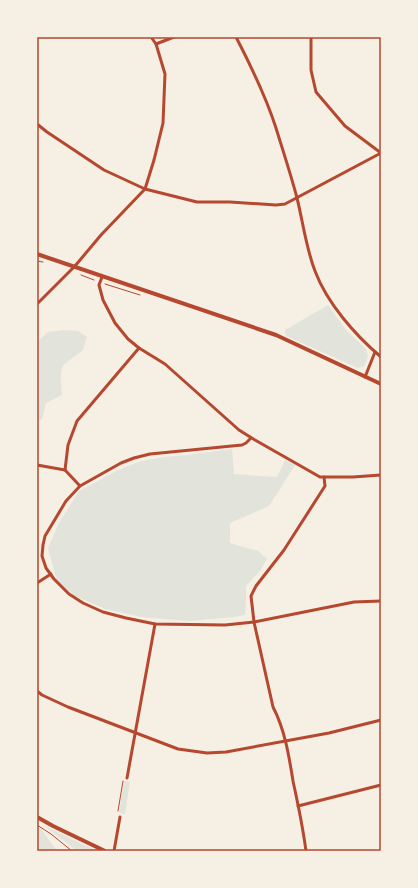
<svg xmlns="http://www.w3.org/2000/svg" width="418" height="888" font-family="Figtree,sans-serif">
	<style>
		.green { fill: #e2e4dc }
		.lines { fill: none; stroke-linecap: round; stroke-linejoin: round }
		.path { stroke: #b5482f; stroke-width: 1 }
		.minor { stroke: #b5482f; stroke-width: 3 }
		.tertiary { stroke: #b5482f; stroke-width: 4 }
		.neatline { fill: none; stroke: #b5482f; stroke-width: 1.5 }
	</style>
	<rect width="100%" height="100%" fill="#f6efe4"/>
	<g class="green">
		<polygon points="328,305 346,330 366,349 368,357 364,366 358,368 286,336 285,330"/>
		<path d="M64,330L78,331L87,337L83,350C78,354 66,362 63,366C59,373 62,388 62,395L46,403L42,419L37,422V342L48,332Z"/>
		<polygon points="232,449 234,474 277,477 285,460 295,465 269,506 230,523 230,543 258,551 267,559 260,571 246,586 246,602 245,615 234,617 189,621 141,617 105,609 75,596 57,581 48,548 59,523 79,491 118,470 141,461 165,457 187,455"/>
		<polygon points="124,781 130,782 125,814 119,813"/>
		<polygon points="43,825 97,851 77,851"/>
		<polygon points="37,827 42,830 57,851 37,851"/>
	</g>
	<g class="lines">
		<g class="path">
			<polyline points="37,261 43,262"/>
			<polyline points="81,275 94,280"/>
			<polyline points="105,284 140,295"/>
			<polyline points="118,811 123,781"/>
			<polyline points="37,825 51,834 72,851"/>
		</g>
		<g class="minor">
			<path d="M236,37C251,66 266,97 276,128C283,151 291,175 297,198C303,222 306,248 315,271C327,303 355,335 381,357"/>
			<polyline points="311,37 311,70 316,92 345,126 381,153"/>
			<polyline points="156,44 174,37"/>
			<polyline points="37,124 47,132 104,170 145,189 197,202 230,202 276,205 285,204 381,153"/>
			<polyline points="102,277 99,285 103,300 115,323 128,339 139,348 165,364 239,430 255,440 320,477 353,477 381,475"/>
			<polyline points="37,304 75,266 101,235 145,189 154,160 163,123 165,74 156,44 151,37"/>
			<polyline points="365,377 375,352"/>
			<polyline points="251,438 246,443 242,445 150,454 134,458 121,463 80,486 66,501 45,536 43,545 42,556 46,568 54,579 69,594 83,603 103,612 126,618 155,624 225,625 254,622 354,602 381,601"/>
			<polyline points="37,465 65,470 80,486"/>
			<polyline points="65,470 68,445 77,421 139,348"/>
			<polyline points="37,583 51,574"/>
			<polyline points="37,691 42,695 68,707 178,749 207,753 226,752 329,733 381,720"/>
			<polyline points="127,778 155,624"/>
			<polyline points="298,806 381,785"/>
			<polyline points="114,851 120,817"/>
			<path d="M306,851C303,828 298,804 293,781C289,756 285,730 273,707L254,622L251,596L256,586L284,550L325,486L324,477"/>
		</g>
		<g class="tertiary">
			<polyline points="37,254 276,335 381,384"/>
			<polyline points="37,817 53,826 105,851"/>
		</g>
	</g>
	<rect width="418" height="888" fill="none" stroke="#f6efe4" stroke-width="76"/>
	<rect x="38" y="38" width="342" height="812" class="neatline"/>
</svg>
